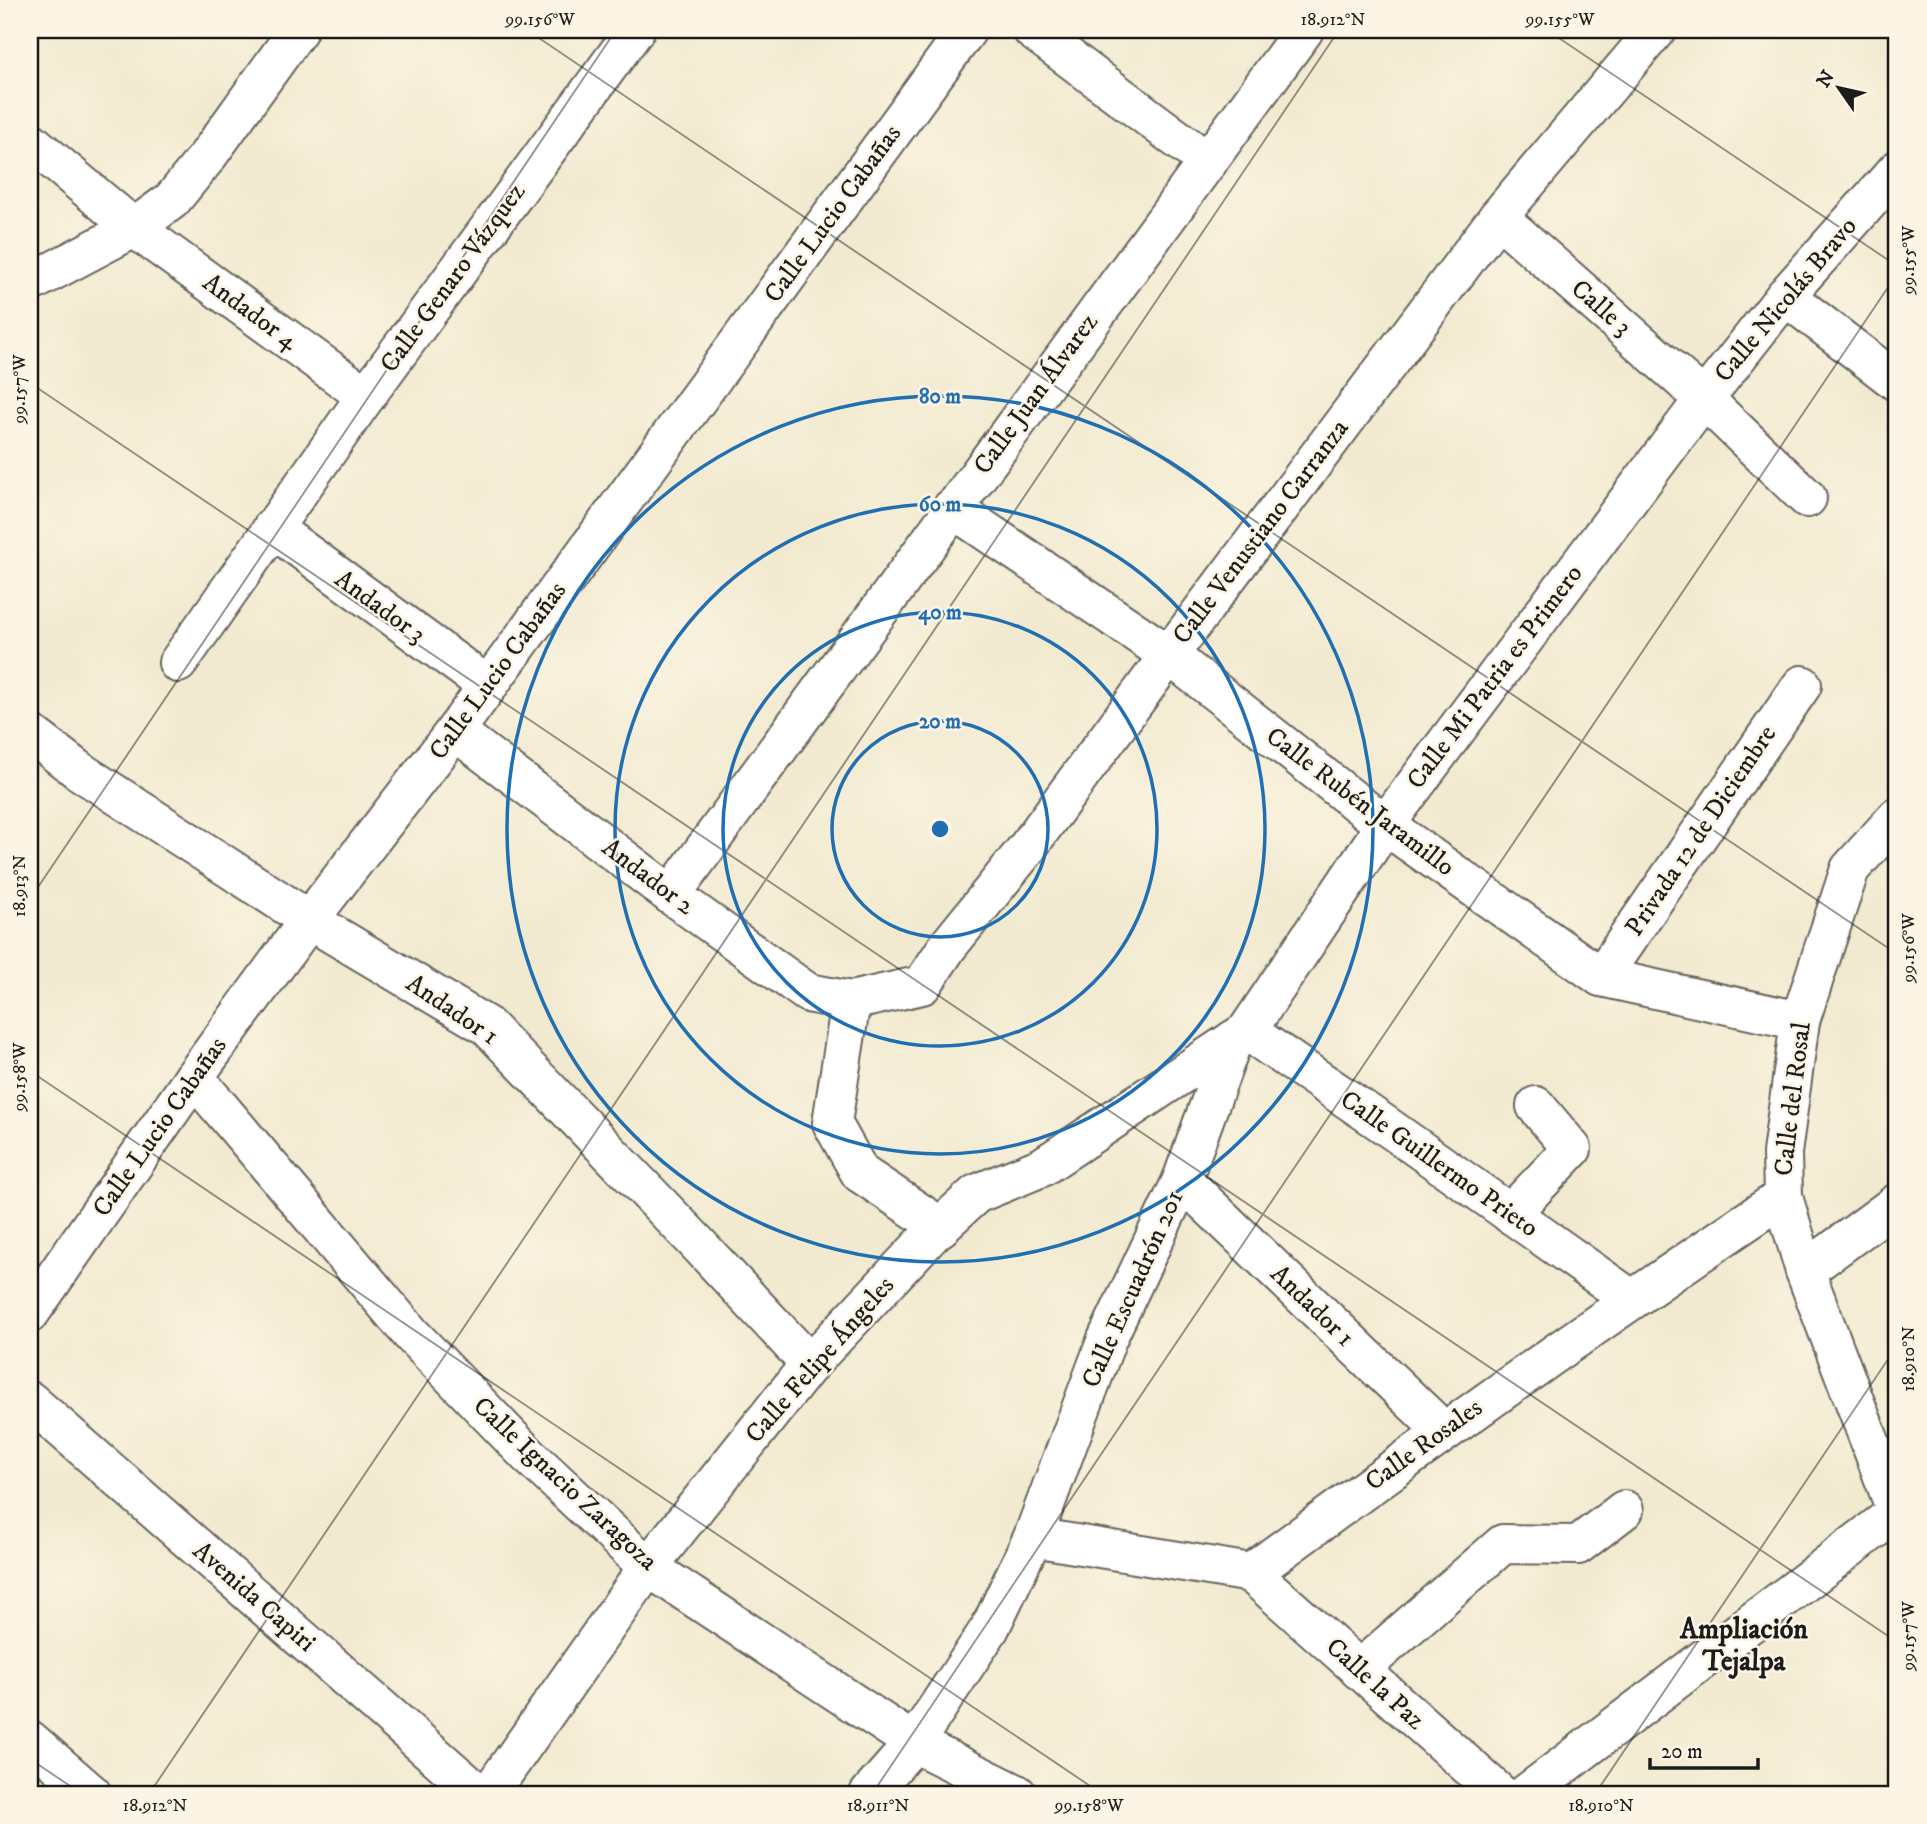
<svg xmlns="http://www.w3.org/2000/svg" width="1927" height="1824" font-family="'IM FELL DW Pica',serif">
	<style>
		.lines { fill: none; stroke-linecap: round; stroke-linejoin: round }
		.minor-casing { stroke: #67645b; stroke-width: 42 }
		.minor { stroke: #fff; stroke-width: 38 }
		.ticks { fill: none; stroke: #1c1c1c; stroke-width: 2; stroke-opacity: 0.45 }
		.ring { fill: none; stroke: #1f6fb2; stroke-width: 3.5 }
		.labels { text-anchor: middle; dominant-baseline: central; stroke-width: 5; stroke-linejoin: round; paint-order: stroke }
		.street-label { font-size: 26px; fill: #1c1c1c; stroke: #fcf5e5 }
		.neighbourhood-label { font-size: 28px; font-weight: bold; fill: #1c1c1c; stroke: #fcf5e5 }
		.centre { fill: #1f6fb2; stroke: #fcf5e5; stroke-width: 3.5 }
		.ring-label { font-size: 21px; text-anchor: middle; font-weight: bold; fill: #1f6fb2; stroke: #fcf5e5; stroke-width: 5; stroke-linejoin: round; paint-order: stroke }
		.neatline { fill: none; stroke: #1c1c1c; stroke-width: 2.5 }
		.ticks-label { font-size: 18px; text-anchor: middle; fill: #1c1c1c }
	</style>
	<rect width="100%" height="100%" fill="#fcf5e5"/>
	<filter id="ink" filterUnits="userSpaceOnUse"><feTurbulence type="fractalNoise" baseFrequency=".0143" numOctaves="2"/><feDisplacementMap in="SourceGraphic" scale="14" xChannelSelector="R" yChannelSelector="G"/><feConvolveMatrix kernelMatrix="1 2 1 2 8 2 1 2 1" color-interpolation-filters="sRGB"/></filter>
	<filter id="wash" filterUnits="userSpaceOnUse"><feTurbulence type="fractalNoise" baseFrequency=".00686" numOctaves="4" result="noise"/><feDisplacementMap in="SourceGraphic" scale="28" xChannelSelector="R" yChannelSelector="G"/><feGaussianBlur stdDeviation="1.57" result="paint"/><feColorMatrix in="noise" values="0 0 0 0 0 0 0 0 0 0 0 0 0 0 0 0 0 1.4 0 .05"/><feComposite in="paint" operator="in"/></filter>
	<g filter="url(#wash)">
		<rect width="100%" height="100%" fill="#f2ead0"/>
	</g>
	<g filter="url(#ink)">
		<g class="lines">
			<g class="minor-casing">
				<g id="minor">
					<polyline points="1032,30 1208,162"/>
					<polyline points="30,141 134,228 366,396"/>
					<polyline points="1498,217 1704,399 1807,498"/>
					<polyline points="30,283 134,228 172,200 207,157 298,30"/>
					<polyline points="1785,296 1897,382"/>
					<polyline points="952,508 1169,655 1385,825 1601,977 1800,1021"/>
					<polyline points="272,528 488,686"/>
					<polyline points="178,663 366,396 635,30"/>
					<polyline points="455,731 671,895 808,993 851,1001 922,985 948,946 1027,848 1169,655 1498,217 1656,30"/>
					<polyline points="30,733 78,770 309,920 487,1026 697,1243 810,1364"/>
					<polyline points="671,895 1304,30"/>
					<polyline points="1601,977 1802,685"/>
					<polyline points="851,1001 832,1123 860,1173 941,1227"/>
					<polyline points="1247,1031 1378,1120 1631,1299"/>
					<polyline points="194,1077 411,1334 527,1454 648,1567 914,1743 1017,1794"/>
					<polyline points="1182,1180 1443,1431"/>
					<polyline points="1510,1214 1572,1149 1536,1106"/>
					<polyline points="1805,1271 1897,1203"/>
					<polyline points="30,1313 194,1077 309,920 455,731 967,30"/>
					<polyline points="30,1401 479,1794"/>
					<polyline points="1897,1513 1805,1271 1783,1197 1782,1153 1800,1021 1850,869 1897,817"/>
					<path d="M1033,1537L1251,1573C1426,1444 1602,1318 1783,1197"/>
					<polyline points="1251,1573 1500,1794"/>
					<polyline points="1359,1670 1503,1544 1578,1545 1624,1510"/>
					<polyline points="30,1740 92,1794"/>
					<polyline points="489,1794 648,1567 688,1517 810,1364 931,1235 976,1194 1042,1167 1247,1031 1385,825 1704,399 1785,296 1897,170"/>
					<polyline points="869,1794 914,1743 990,1628 1033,1537 1107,1339 1182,1180 1233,1040"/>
					<polyline points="1526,1794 1897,1512"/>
				</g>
			</g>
			<use href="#minor" class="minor"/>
		</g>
	</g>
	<path class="ticks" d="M527,30L1897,954M1547,30L1897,266M30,383L1897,1642M30,899L616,30M30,1071L1102,1794M30,1759L82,1794M149,1794L1339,30M872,1794L1897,274M1595,1794L1897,1346"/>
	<g class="ring">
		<circle cx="940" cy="829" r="108"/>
		<circle cx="940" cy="829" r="217"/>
		<circle cx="940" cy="829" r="325"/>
		<circle cx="940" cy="829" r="433"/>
	</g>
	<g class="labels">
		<g class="street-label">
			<text transform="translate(833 214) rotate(-54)">Calle Lucio Cabañas</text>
			<text transform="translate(453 278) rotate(-54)">Calle Genaro Vázquez</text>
			<text transform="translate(1786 300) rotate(-50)">Calle Nicolás Bravo</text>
			<text transform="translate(1601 308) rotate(41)">Calle 3</text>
			<text transform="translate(250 312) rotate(36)">Andador 4</text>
			<text transform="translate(1036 394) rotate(-54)">Calle Juan Álvarez</text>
			<text transform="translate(1261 532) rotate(-53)">Calle Venustiano Carranza</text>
			<text transform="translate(380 607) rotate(36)">Andador 3</text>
			<text transform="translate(498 671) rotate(-54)">Calle Lucio Cabañas</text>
			<text transform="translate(1495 677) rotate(-53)">Calle Mi Patria es Primero</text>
			<text transform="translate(1360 802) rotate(37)">Calle Rubén Jaramillo</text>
			<text transform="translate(1701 831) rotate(-56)">Privada 12 de Diciembre</text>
			<text transform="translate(648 877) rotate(37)">Andador 2</text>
			<text transform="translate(452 1010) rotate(34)">Andador 1</text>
			<text transform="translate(1793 1099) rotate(-83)">Calle del Rosal</text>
			<text transform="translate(160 1127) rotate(-55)">Calle Lucio Cabañas</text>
			<text transform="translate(1439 1164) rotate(35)">Calle Guillermo Prieto</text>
			<text transform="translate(1133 1289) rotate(-66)">Calle Escuadrón 201</text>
			<text transform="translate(1312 1306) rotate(44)">Andador 1</text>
			<text transform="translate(820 1360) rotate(-49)">Calle Felipe Ángeles</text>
			<text transform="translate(1424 1445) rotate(-36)">Calle Rosales</text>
			<text transform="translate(565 1484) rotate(43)">Calle Ignacio Zaragoza</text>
			<text transform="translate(254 1597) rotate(41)">Avenida Capiri</text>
			<text transform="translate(1375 1684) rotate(42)">Calle la Paz</text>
		</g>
		<g class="neighbourhood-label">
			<text x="1744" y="1629">Ampliación<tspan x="1744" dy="32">Tejalpa</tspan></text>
		</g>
	</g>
	<circle cx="940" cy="829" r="10" class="centre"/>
	<g class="ring-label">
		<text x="940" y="403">80 m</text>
		<text x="940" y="511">60 m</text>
		<text x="940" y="619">40 m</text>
		<text x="940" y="728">20 m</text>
	</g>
	<rect width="1927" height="1824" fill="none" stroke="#fcf5e5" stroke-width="77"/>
	<g transform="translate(1839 88) rotate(304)" stroke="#fcf5e5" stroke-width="5" paint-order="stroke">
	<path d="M0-5L12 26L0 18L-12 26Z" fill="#1c1c1c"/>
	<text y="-10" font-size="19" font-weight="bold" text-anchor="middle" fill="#1c1c1c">N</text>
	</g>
	<path d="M1650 1758v10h108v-10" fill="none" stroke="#1c1c1c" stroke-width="3.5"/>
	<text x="1661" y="1758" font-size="21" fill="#1c1c1c" stroke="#fcf5e5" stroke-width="5" paint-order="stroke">20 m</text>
	<rect x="38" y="38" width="1850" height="1748" class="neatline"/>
	<g class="ticks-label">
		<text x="540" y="25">99.156°W</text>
		<text x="1333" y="25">18.912°N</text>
		<text x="1560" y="25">99.155°W</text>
		<text transform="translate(1908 260) rotate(-90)" y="6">99.155°W</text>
		<text transform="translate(19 389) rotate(-90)" y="6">99.157°W</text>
		<text transform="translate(19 886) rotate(-90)" y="6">18.913°N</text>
		<text transform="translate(1908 948) rotate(-90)" y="6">99.156°W</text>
		<text transform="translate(19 1077) rotate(-90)" y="6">99.158°W</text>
		<text transform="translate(1908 1359) rotate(-90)" y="6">18.910°N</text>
		<text transform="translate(1908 1636) rotate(-90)" y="6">99.157°W</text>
		<text x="155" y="1811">18.912°N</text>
		<text x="878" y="1811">18.911°N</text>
		<text x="1089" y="1811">99.158°W</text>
		<text x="1601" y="1811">18.910°N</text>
	</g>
</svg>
